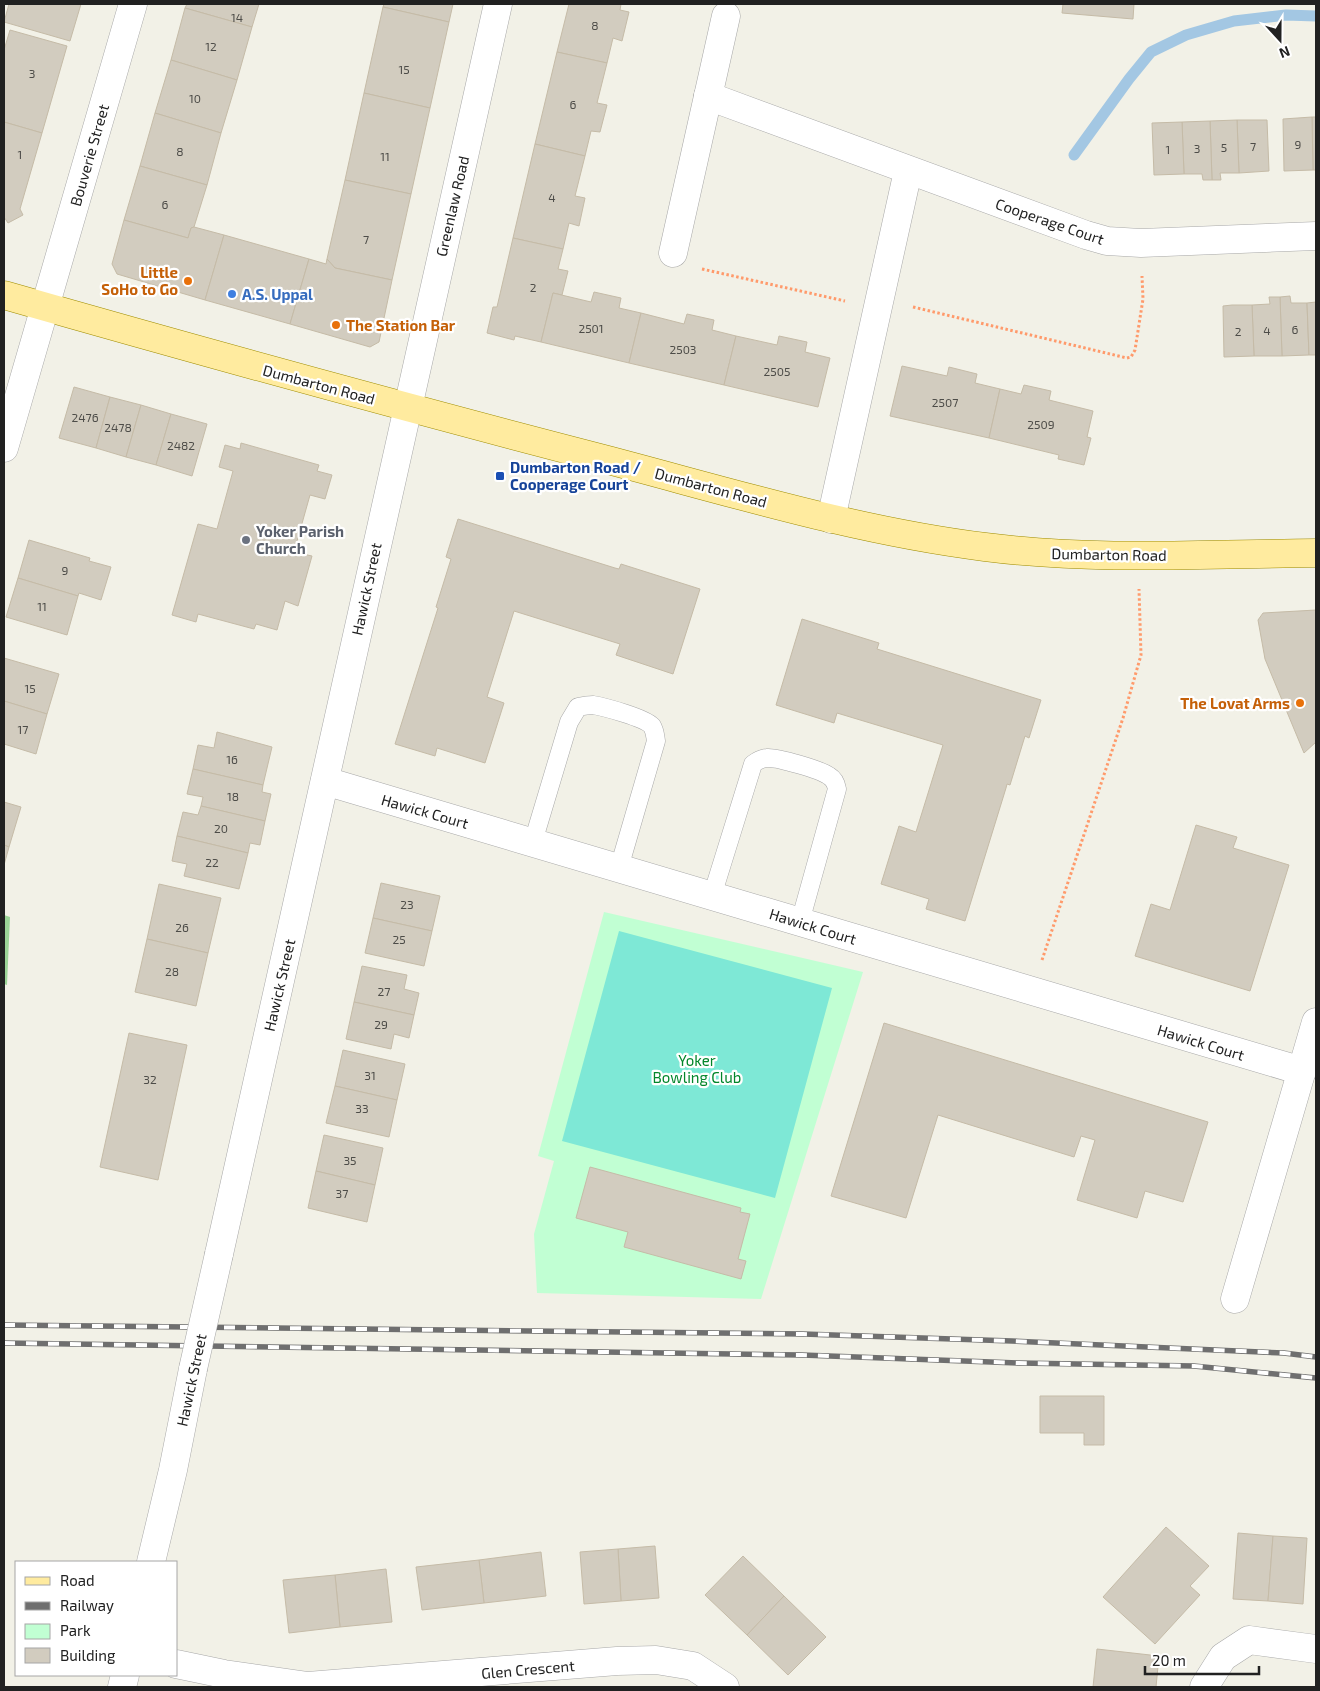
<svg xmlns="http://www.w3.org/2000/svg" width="1320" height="1691" font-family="'Exo 2',sans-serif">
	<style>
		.forest { fill: #9cd598 }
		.park { fill: #c1ffd3 }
		.pitch { fill: #7ee8d6 }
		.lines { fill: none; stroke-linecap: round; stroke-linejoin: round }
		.stream { stroke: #a3c7e3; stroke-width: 11 }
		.building { fill: #d2ccbf; stroke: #c5bba7 }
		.lane-casing { stroke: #a8a8a8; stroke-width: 19 }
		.street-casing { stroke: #a8a8a8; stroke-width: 29 }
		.primary-casing { stroke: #9e8c00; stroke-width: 29 }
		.path { stroke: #ff9a6b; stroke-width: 3; stroke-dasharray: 2.5 2.5; stroke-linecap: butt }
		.lane { stroke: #fff; stroke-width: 18 }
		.street { stroke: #fff; stroke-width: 28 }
		.primary { stroke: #ffeb9f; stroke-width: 28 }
		.rail-casing { stroke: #6f6f6f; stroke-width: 5.5 }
		.rail { stroke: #fff; stroke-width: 4; stroke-dasharray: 11; stroke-linecap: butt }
		.street-bridge-casing { stroke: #a8a8a8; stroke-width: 29; stroke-linecap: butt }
		.street-bridge { stroke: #fff; stroke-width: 28 }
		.food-dot { fill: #e8710a; stroke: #fff; stroke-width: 2 }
		.shop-dot { fill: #3f7fe0; stroke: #fff; stroke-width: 2 }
		.transit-dot { fill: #1a4fb4; stroke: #fff; stroke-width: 2 }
		.worship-dot { fill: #6b7280; stroke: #fff; stroke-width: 2 }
		.labels { text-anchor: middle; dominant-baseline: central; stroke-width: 4.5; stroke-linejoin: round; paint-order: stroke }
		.number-label { font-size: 12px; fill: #4d4c48 }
		.street-label { font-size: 15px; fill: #212121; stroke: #fff }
		.food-label { font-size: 15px; font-weight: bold; fill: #c56008; stroke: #fff; text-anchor: end }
		.shop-label { font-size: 15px; font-weight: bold; fill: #366cbe; stroke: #fff; text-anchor: start }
		.transit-label { font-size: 15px; font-weight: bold; fill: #164399; stroke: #fff; text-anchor: start }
		.worship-label { font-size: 15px; font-weight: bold; fill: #5b616d; stroke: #fff; text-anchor: start }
		.park-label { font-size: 15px; fill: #02862a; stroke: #fff }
	</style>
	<rect width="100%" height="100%" fill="#f2f1e7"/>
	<polygon class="forest" points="4,915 10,917 7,985 4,984"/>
	<polygon class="park" points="604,912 863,972 761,1299 537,1293 534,1234 554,1161 538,1156"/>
	<polygon class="pitch" points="619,931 832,988 775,1198 562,1141"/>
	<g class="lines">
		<polyline class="stream" points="1074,155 1129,79 1151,52 1186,35 1234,21 1286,15 1316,16"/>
	</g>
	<g class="building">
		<polygon points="9,4 81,4 70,41 4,22"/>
		<polygon points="187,4 259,4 252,27 185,8"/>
		<polygon points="384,4 453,4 449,22 383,7"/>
		<polygon points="569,4 621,4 620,10 629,12 622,41 613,38 607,63 557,52"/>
		<polygon points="1063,4 1134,4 1133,19 1062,13"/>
		<polygon points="383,7 449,22 430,108 364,93"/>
		<polygon points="185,8 252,27 237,80 171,60"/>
		<polygon points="10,30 67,46 42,133 4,122 4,50"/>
		<polygon points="557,52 607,63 597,103 607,105 600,132 591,131 585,156 535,144"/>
		<polygon points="171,60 237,80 221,133 155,113"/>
		<polygon points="364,93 430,108 411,194 345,180"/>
		<polygon points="155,113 221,133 207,185 140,166"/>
		<polygon points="1312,117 1316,117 1316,170 1313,170"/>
		<polygon points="1312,117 1313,170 1284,171 1283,119"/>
		<polygon points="1237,120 1267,120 1269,171 1239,173"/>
		<polygon points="1237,120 1239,173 1220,173 1221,180 1212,180 1210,121"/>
		<polygon points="1210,121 1212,180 1203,180 1202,174 1184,174 1182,122"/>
		<polygon points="4,122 42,133 20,209 23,215 8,223 4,217"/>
		<polygon points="1182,122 1184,174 1154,175 1152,123"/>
		<polygon points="535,144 585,156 575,196 585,198 579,226 569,223 563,249 513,238"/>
		<polygon points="140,166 207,185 194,227 191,228 188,238 124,220"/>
		<polygon points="345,180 411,194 392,280 335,268 327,259"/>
		<polygon points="124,220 188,238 191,228 194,227 224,235 205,300 117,274 112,264"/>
		<polygon points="224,235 309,259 290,324 205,300"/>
		<polygon points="513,238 563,249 558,269 568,271 562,295 553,293 541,342 515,336 514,340 487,333 493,307 497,307"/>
		<polygon points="309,259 326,264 327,259 335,268 392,280 379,342 370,347 290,324"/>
		<polygon points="594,292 621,298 619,308 641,313 629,363 541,342 553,293 591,302"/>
		<polygon points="1290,296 1291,303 1307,303 1309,355 1282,356 1280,297"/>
		<polygon points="1269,297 1280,297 1282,356 1254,356 1252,305 1270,304"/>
		<polygon points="1316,302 1316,355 1309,355 1307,303"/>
		<polygon points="1232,305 1252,305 1254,356 1224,357 1223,306"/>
		<polygon points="641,313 684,324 687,314 714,320 712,330 736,336 724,385 629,363"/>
		<polygon points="736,336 777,345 779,336 807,342 805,352 830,358 818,407 724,385"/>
		<polygon points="902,366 947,376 949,367 977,374 975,383 1000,389 989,438 890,416"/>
		<polygon points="1024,385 1051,391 1049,400 1093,411 1087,437 1091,438 1084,465 1058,459 1059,455 989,438 1000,389 1021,394"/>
		<polygon points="74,387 110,397 96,448 59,438"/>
		<polygon points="110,397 141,405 126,457 96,448"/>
		<polygon points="141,405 171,414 156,465 126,457"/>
		<polygon points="171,414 207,424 192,476 156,465"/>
		<polygon points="241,443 319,465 317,471 332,475 325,499 310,495 294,552 312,556 298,606 285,601 277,630 256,624 254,629 198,614 196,622 172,615 198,524 217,529 233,471 219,467 225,445 240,449"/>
		<polygon points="458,519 615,568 619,569 621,564 700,589 673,674 616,655 620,644 514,611 487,697 504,703 485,763 437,748 435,756 395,744 438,608 436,607 451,559 446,557"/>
		<polygon points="29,540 90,558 89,561 111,567 101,600 79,593 78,596 18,578"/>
		<polygon points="18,578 78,596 67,635 6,617"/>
		<polygon points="1316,610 1316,742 1304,753 1265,659 1258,620 1263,613"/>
		<polygon points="802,619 879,643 877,649 1041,700 1029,738 1025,736 1010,785 1007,784 1006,788 965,921 926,909 929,899 881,884 899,826 916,832 943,745 837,713 834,723 776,705"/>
		<polygon points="4,658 59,674 47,714 4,701"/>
		<polygon points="4,701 47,714 36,754 4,744"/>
		<polygon points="217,732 272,747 263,785 193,769 198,745 214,748"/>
		<polygon points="193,769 263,785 262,792 271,794 265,821 201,806 203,797 187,794"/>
		<polygon points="4,802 21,807 9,847 4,845"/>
		<polygon points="201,806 265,821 260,845 250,843 248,853 177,836 183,812 198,815"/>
		<polygon points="1196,825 1237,837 1233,848 1289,865 1250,991 1135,956 1151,904 1170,910"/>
		<polygon points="177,836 248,853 239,889 184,876 187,864 172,861"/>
		<polygon points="4,845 9,847 4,865"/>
		<polygon points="381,883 440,896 432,931 373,918"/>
		<polygon points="159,884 221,898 208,953 147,939"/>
		<polygon points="373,918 432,931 424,966 365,953"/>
		<polygon points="147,939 208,953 196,1006 135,992"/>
		<polygon points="362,966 407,975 404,989 419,993 414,1015 354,1002"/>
		<polygon points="354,1002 414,1015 409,1038 394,1034 391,1049 346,1039"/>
		<polygon points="884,1023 1208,1122 1183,1202 1145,1191 1137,1218 1077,1200 1095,1140 1081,1136 1074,1157 938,1115 906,1218 831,1196"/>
		<polygon points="129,1033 187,1045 158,1180 100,1167"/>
		<polygon points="343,1050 405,1064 397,1100 335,1086"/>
		<polygon points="335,1086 397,1100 389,1137 326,1123"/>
		<polygon points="324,1135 383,1148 375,1185 316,1171"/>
		<polygon points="590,1167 741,1208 740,1212 750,1214 738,1259 746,1261 741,1279 624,1247 628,1232 576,1218"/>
		<polygon points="316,1171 375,1185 367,1222 308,1208"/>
		<polygon points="1040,1396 1104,1396 1104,1445 1084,1445 1084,1433 1040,1433"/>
		<polygon points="1166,1527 1209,1566 1190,1586 1200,1595 1155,1644 1103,1597"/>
		<polygon points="1238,1533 1273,1536 1268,1601 1233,1599"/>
		<polygon points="1273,1536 1307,1538 1303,1604 1268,1601"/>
		<polygon points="655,1546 659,1598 621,1601 618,1549"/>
		<polygon points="618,1549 621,1601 584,1604 580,1552"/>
		<polygon points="541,1552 546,1596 484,1603 479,1560"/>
		<polygon points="743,1556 784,1596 747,1635 705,1595"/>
		<polygon points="479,1560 484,1603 422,1610 416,1567"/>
		<polygon points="386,1569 392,1622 340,1627 335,1575"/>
		<polygon points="335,1575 340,1627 289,1633 283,1580"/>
		<polygon points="784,1596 826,1637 788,1675 747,1635"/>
		<polygon points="1097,1649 1159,1656 1156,1687 1093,1687"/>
	</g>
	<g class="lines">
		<g class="lane-casing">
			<g id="lane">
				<path d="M533,842L569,722L578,707C583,706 588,705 593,705C605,707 645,718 652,726C655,731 655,735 656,741L619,868"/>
				<path d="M712,896L753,764C757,761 762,758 767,758C777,757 821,770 829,776C834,779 836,783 837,789L800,922"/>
			</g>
		</g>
		<g class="street-casing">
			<g id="street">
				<polyline points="708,96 1086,235 1107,241 1141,243 1316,236"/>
				<polyline points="673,253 726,16"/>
				<polyline points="4,448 133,4"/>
				<polyline points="831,519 908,171"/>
				<polyline points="325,781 1302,1071"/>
				<path d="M219,1254C312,837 403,420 498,4"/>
				<polyline points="1235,1299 1316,1022"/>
				<polyline points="151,1562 173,1470 193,1369"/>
				<polyline points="176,1664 224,1674 308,1686 617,1661 656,1660 693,1666 725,1687"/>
				<polyline points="122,1687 125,1675"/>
				<polyline points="1204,1687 1223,1657 1249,1640 1316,1649"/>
			</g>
		</g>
		<g class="primary-casing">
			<path id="primary" d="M4,295C203,352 403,407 604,459C730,492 856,531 985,547C1095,561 1206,554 1316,553"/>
		</g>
		<g class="path">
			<polyline points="702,269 845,301"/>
			<polyline points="913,307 1127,358 1131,357 1135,350 1143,299 1142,276"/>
			<polyline points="1042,960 1123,718 1141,655 1139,589"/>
		</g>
		<use href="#lane" class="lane"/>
		<use href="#street" class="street"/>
		<use href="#primary" class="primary"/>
		<g class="rail-casing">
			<g id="rail">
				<polyline points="4,1325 803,1334 1012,1341 1284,1353 1316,1357"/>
				<polyline points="4,1343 802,1355 1019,1363 1194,1366 1316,1378"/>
			</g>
		</g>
		<use href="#rail" class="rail"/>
		<g class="street-bridge-casing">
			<polyline id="street-bridge" points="193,1369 219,1254"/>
		</g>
		<use href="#street-bridge" class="street-bridge"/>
	</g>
	<g class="food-dot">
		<circle cx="188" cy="281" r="5"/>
		<circle cx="336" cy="325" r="5"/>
		<circle cx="1300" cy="703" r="5"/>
	</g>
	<circle class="shop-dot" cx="232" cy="294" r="5"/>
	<rect class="transit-dot" x="495" y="471" width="10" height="10" rx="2.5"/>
	<circle class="worship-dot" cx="246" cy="540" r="5"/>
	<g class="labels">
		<g class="number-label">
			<text x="237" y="17">14</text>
			<text x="595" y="25">8</text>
			<text x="211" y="46">12</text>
			<text x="404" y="69">15</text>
			<text x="32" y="73">3</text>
			<text x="195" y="98">10</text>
			<text x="573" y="104">6</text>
			<text x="1298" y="144">9</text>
			<text x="1253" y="146">7</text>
			<text x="1224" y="147">5</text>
			<text x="1197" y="148">3</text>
			<text x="1168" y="149">1</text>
			<text x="180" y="151">8</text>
			<text x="20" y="154">1</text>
			<text x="385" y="156">11</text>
			<text x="552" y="197">4</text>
			<text x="165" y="204">6</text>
			<text x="366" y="239">7</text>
			<text x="533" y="287">2</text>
			<text x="591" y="328">2501</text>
			<text x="1295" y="329">6</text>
			<text x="1267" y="330">4</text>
			<text x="1238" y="331">2</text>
			<text x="683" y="349">2503</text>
			<text x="777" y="371">2505</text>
			<text x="945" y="402">2507</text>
			<text x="85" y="417">2476</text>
			<text x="1041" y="424">2509</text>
			<text x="118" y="427">2478</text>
			<text x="181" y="445">2482</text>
			<text x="65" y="570">9</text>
			<text x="42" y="606">11</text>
			<text x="30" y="688">15</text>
			<text x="23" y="729">17</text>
			<text x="232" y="759">16</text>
			<text x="233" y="796">18</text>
			<text x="221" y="828">20</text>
			<text x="212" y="862">22</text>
			<text x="407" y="904">23</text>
			<text x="182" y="927">26</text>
			<text x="399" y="939">25</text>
			<text x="172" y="971">28</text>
			<text x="384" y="991">27</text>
			<text x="381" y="1024">29</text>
			<text x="370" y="1075">31</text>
			<text x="150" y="1079">32</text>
			<text x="362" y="1108">33</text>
			<text x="350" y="1160">35</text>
			<text x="342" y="1193">37</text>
		</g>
		<g class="street-label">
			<text transform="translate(89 155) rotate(-74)">Bouverie Street</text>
			<text transform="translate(452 206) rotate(-77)">Greenlaw Road</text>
			<text transform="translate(1050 221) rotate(19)">Cooperage Court</text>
			<text transform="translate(319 384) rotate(15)">Dumbarton Road</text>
			<text transform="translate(711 487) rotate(15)">Dumbarton Road</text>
			<text transform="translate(1109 554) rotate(1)">Dumbarton Road</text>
			<text transform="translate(366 589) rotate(-78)">Hawick Street</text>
			<text transform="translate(425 811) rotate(16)">Hawick Court</text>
			<text transform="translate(813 926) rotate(17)">Hawick Court</text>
			<text transform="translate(279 985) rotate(-77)">Hawick Street</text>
			<text transform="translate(1201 1042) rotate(17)">Hawick Court</text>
			<text transform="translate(191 1380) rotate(-78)">Hawick Street</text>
			<text transform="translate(528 1669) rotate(-5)">Glen Crescent</text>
		</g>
		<g class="food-label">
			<text x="178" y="272">Little<tspan x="178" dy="17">SoHo to Go</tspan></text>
			<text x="346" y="325" text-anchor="start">The Station Bar</text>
			<text x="1290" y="703">The Lovat Arms</text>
		</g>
		<g class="shop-label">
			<text x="242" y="294">A.S. Uppal</text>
		</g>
		<g class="transit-label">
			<text x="510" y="467">Dumbarton Road /<tspan x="510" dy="17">Cooperage Court</tspan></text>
		</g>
		<g class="worship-label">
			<text x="256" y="531">Yoker Parish<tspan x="256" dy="17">Church</tspan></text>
		</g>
		<g class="park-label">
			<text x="697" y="1060">Yoker<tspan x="697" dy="17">Bowling Club</tspan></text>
		</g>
	</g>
	<rect width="1320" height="1691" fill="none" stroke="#212121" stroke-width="10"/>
	<rect x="15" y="1561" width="162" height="115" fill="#ffffff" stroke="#a6a6a6"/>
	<rect x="25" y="1577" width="25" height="8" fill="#ffeb9f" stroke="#a6a6a6"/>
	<text x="60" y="1586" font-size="15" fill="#212121">Road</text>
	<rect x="25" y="1602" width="25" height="8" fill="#6f6f6f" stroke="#a6a6a6"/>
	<text x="60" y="1611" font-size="15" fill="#212121">Railway</text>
	<rect x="25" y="1624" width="25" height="15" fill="#c1ffd3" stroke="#a6a6a6"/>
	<text x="60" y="1636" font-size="15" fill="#212121">Park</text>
	<rect x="25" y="1648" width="25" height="15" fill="#d2ccbf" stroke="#a6a6a6"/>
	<text x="60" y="1661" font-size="15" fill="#212121">Building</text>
	<g transform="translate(1280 40) rotate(159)" stroke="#ffffff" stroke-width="4" paint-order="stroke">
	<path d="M0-4L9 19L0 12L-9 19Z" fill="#212121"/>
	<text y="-8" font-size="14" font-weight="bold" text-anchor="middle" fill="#212121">N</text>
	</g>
	<path d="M1145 1666v8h114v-8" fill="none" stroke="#212121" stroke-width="2.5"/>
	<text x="1152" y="1666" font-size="15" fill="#212121" stroke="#ffffff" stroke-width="4" paint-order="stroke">20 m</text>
</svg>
